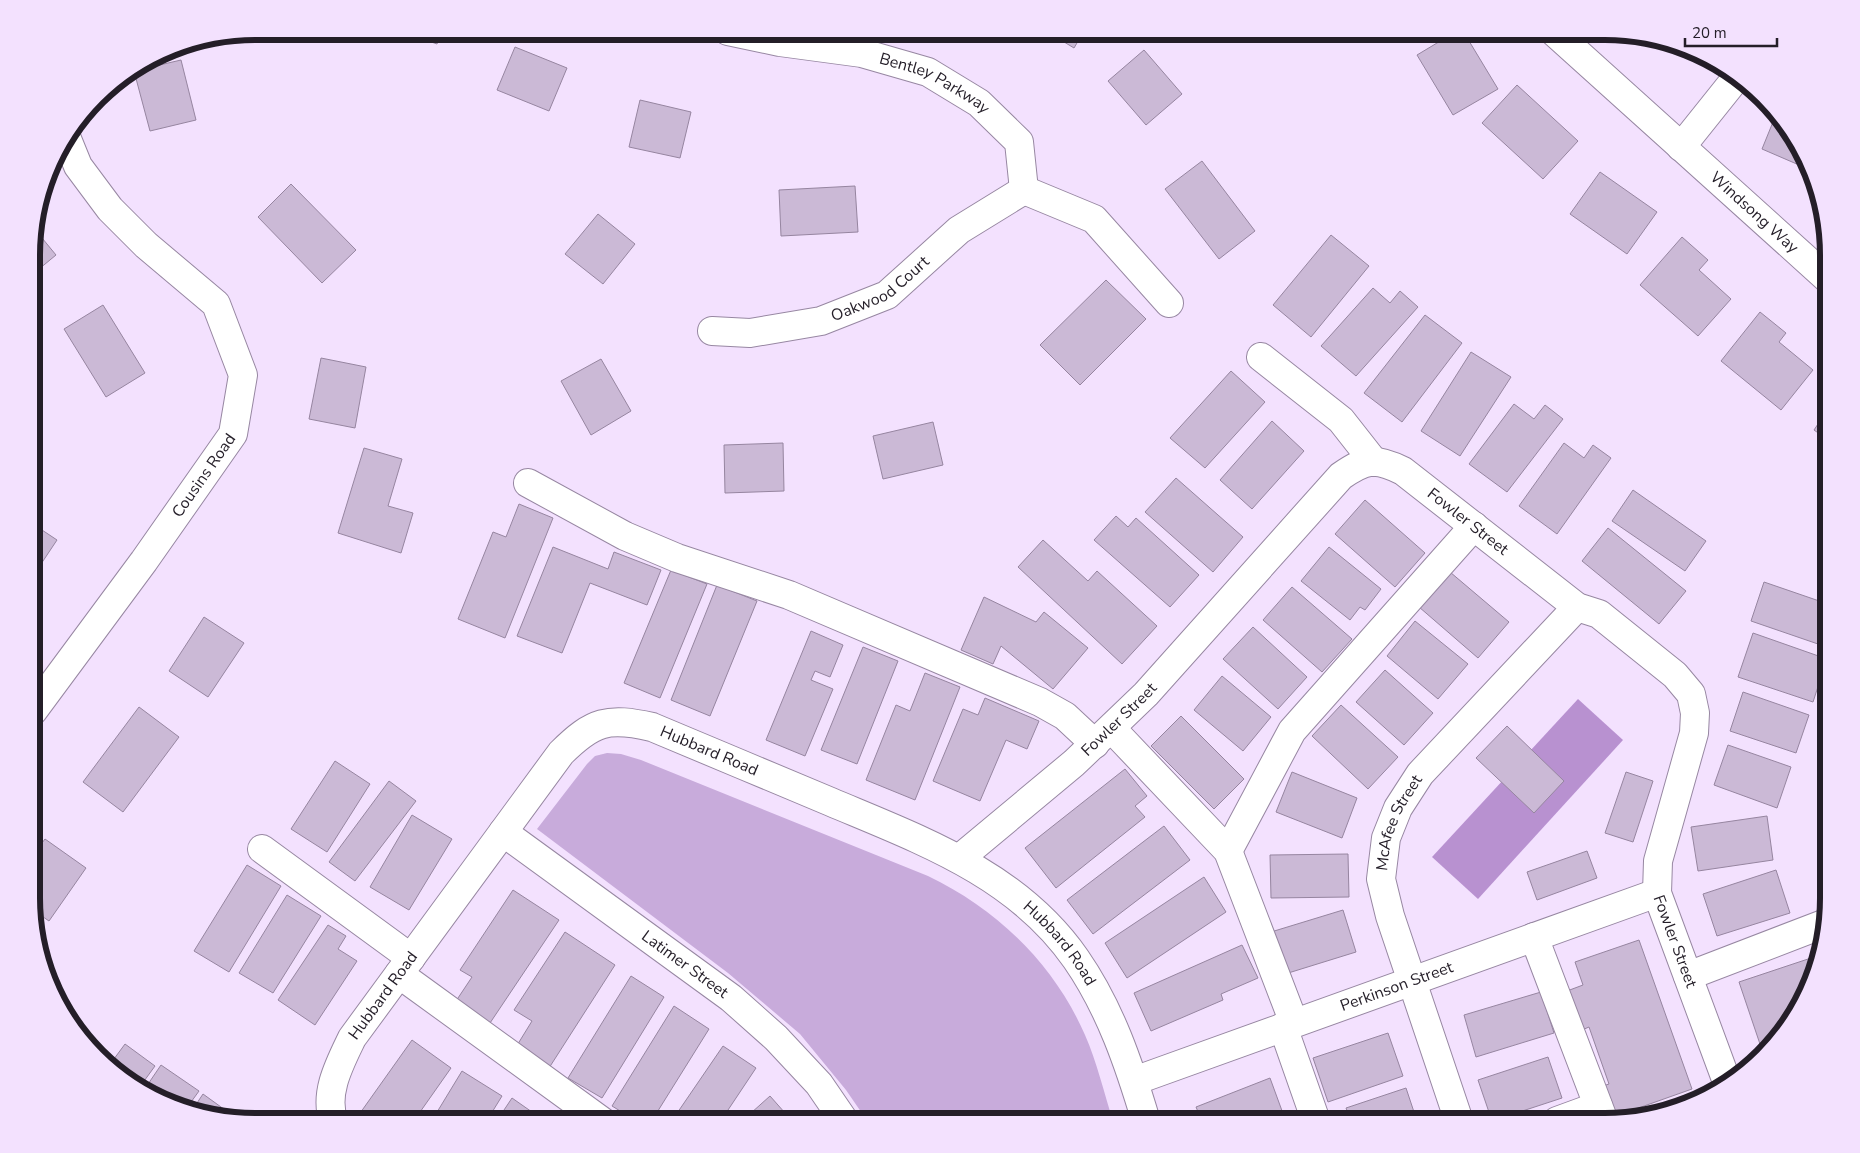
<svg xmlns="http://www.w3.org/2000/svg" width="1860" height="1153" font-family="'Nunito Sans',sans-serif">
	<style>
		.green { fill: #c8abdb }
		.water { fill: #b891d0 }
		.building { fill: #cbb9d6; stroke: #9685a0 }
		.lines { fill: none; stroke-linecap: round; stroke-linejoin: round }
		.minor-casing { stroke: #9787a2; stroke-width: 30 }
		.minor { stroke: #fff; stroke-width: 28 }
		.labels { text-anchor: middle; dominant-baseline: central; stroke-width: 5; stroke-linejoin: round; paint-order: stroke }
		.street-label { font-size: 16px; fill: #241e28; stroke: #f3e1fe }
		.rim { fill: none; stroke: #241e28; stroke-width: 6 }
	</style>
	<rect width="100%" height="100%" fill="#f3e1fe"/>
	<path class="green" d="M607,753L621,754L641,760L928,876C997,909 1054,964 1085,1035C1097,1062 1104,1093 1113,1121L868,1122L846,1090L800,1034L728,973L537,829L587,764L595,756Z"/>
	<polygon class="water" points="1578,699 1623,740 1478,899 1432,857"/>
	<g class="building">
		<polygon points="401,31 442,31 437,44"/>
		<polygon points="1046,31 1084,31 1074,48"/>
		<polygon points="1457,31 1463,31 1498,89 1453,115 1417,55"/>
		<polygon points="515,47 567,68 549,111 497,90"/>
		<polygon points="1144,50 1182,94 1146,125 1108,81"/>
		<polygon points="181,60 196,120 150,131 134,71"/>
		<polygon points="1517,85 1578,141 1543,179 1482,123"/>
		<polygon points="640,100 691,112 680,158 629,147"/>
		<polygon points="1775,117 1799,143 1806,168 1762,149"/>
		<polygon points="1202,161 1255,231 1219,259 1165,189"/>
		<polygon points="1600,172 1657,212 1627,254 1570,214"/>
		<polygon points="291,184 356,250 322,283 258,217"/>
		<polygon points="855,186 858,232 781,236 779,190"/>
		<polygon points="598,214 635,244 603,284 565,254"/>
		<polygon points="33,227 56,255 33,274"/>
		<polygon points="1331,235 1369,266 1311,337 1273,305"/>
		<polygon points="1682,237 1708,260 1699,270 1731,299 1698,336 1640,285"/>
		<polygon points="1106,280 1146,319 1080,385 1040,345"/>
		<polygon points="1373,288 1390,303 1400,291 1418,307 1356,376 1321,346"/>
		<polygon points="103,305 145,373 106,397 64,329"/>
		<polygon points="1760,312 1786,333 1779,342 1813,370 1781,410 1721,361"/>
		<polygon points="1425,315 1462,343 1402,422 1364,393"/>
		<polygon points="1471,352 1511,377 1460,456 1421,431"/>
		<polygon points="321,358 366,367 355,428 309,419"/>
		<polygon points="601,359 631,411 591,435 561,381"/>
		<polygon points="1231,371 1265,402 1205,468 1170,438"/>
		<polygon points="1514,404 1534,419 1545,405 1563,419 1507,492 1469,464"/>
		<polygon points="1828,409 1828,440 1814,430"/>
		<polygon points="1272,421 1304,451 1252,509 1220,480"/>
		<polygon points="933,422 943,465 883,479 873,436"/>
		<polygon points="783,443 784,491 725,493 724,445"/>
		<polygon points="1564,443 1584,458 1593,445 1611,458 1557,534 1519,506"/>
		<polygon points="364,448 402,459 388,506 413,513 401,553 338,533"/>
		<polygon points="1176,478 1243,537 1213,572 1145,512"/>
		<polygon points="1633,490 1706,541 1685,571 1612,521"/>
		<polygon points="1365,500 1425,553 1395,587 1335,534"/>
		<polygon points="519,504 553,518 505,638 458,619 493,532 506,537"/>
		<polygon points="1116,516 1128,527 1136,518 1199,575 1170,607 1094,540"/>
		<polygon points="33,524 57,540 33,576"/>
		<polygon points="1608,528 1686,591 1659,624 1582,561"/>
		<polygon points="1043,540 1088,581 1097,571 1157,626 1122,664 1018,567"/>
		<polygon points="553,547 608,569 614,552 661,570 647,605 590,583 562,653 517,636"/>
		<polygon points="1329,547 1381,589 1365,610 1360,607 1350,620 1301,581"/>
		<polygon points="671,570 707,584 660,698 624,683"/>
		<polygon points="1450,572 1509,622 1478,658 1419,607"/>
		<polygon points="1764,582 1828,604 1828,613 1818,644 1751,621"/>
		<polygon points="717,585 757,601 710,716 671,700"/>
		<polygon points="1292,587 1352,639 1322,672 1263,620"/>
		<polygon points="984,597 1036,622 1044,612 1088,648 1053,689 1001,646 993,664 961,650"/>
		<polygon points="204,617 244,643 208,697 169,671"/>
		<polygon points="1415,621 1468,664 1438,699 1387,656"/>
		<polygon points="1253,627 1307,677 1278,709 1223,659"/>
		<polygon points="811,631 843,645 830,677 815,671 811,680 833,689 805,756 766,740"/>
		<polygon points="1753,633 1827,659 1813,702 1738,677"/>
		<polygon points="863,647 898,661 857,764 821,750"/>
		<polygon points="1385,670 1433,713 1404,745 1356,702"/>
		<polygon points="925,673 960,687 915,800 866,780 896,705 910,711"/>
		<polygon points="1222,676 1271,717 1243,751 1194,710"/>
		<polygon points="1743,692 1809,715 1796,753 1730,731"/>
		<polygon points="985,698 1039,721 1027,749 1006,740 980,801 933,781 963,709 978,715"/>
		<polygon points="1341,705 1398,757 1368,789 1312,736"/>
		<polygon points="139,707 179,737 123,812 83,782"/>
		<polygon points="1181,716 1244,779 1214,809 1151,746"/>
		<polygon points="1507,726 1564,781 1534,813 1476,758"/>
		<polygon points="1728,745 1791,767 1777,808 1714,785"/>
		<polygon points="335,761 370,784 327,852 291,829"/>
		<polygon points="1125,769 1147,796 1135,806 1145,817 1056,888 1025,848"/>
		<polygon points="1292,772 1357,798 1342,838 1276,812"/>
		<polygon points="1626,772 1653,781 1633,842 1605,833"/>
		<polygon points="389,781 416,801 355,881 329,862"/>
		<polygon points="412,815 452,839 409,910 370,887"/>
		<polygon points="1767,816 1773,860 1698,871 1691,827"/>
		<polygon points="1164,826 1190,860 1093,934 1067,900"/>
		<polygon points="45,839 86,868 49,921 33,910 33,855"/>
		<polygon points="1587,851 1597,878 1537,900 1527,872"/>
		<polygon points="1348,854 1349,897 1271,898 1270,855"/>
		<polygon points="247,865 281,886 229,972 194,951"/>
		<polygon points="1776,870 1790,913 1717,936 1703,894"/>
		<polygon points="1204,877 1226,912 1127,978 1105,943"/>
		<polygon points="513,890 559,920 488,1026 454,1004 472,977 460,970"/>
		<polygon points="287,895 321,916 273,993 239,973"/>
		<polygon points="1343,910 1356,952 1285,974 1271,932"/>
		<polygon points="328,925 346,936 338,949 357,961 315,1025 278,1000"/>
		<polygon points="565,932 615,965 549,1068 516,1047 532,1021 514,1010"/>
		<polygon points="1639,940 1692,1089 1613,1117 1603,1086 1609,1084 1589,1027 1582,1030 1567,991 1583,985 1575,962"/>
		<polygon points="1242,945 1258,978 1221,994 1223,1000 1151,1031 1134,993"/>
		<polygon points="1820,955 1817,970 1791,1022 1762,1050 1739,982"/>
		<polygon points="631,976 664,997 602,1098 568,1078"/>
		<polygon points="1541,992 1554,1033 1476,1057 1464,1015"/>
		<polygon points="674,1006 709,1029 651,1122 638,1122 612,1106"/>
		<polygon points="1388,1033 1403,1076 1328,1102 1313,1058"/>
		<polygon points="412,1040 451,1068 413,1122 367,1122 358,1116"/>
		<polygon points="125,1044 155,1066 139,1088 131,1084 111,1063"/>
		<polygon points="723,1046 756,1068 720,1122 671,1122"/>
		<polygon points="1548,1057 1562,1098 1492,1121 1478,1080"/>
		<polygon points="161,1065 199,1091 186,1109 144,1090"/>
		<polygon points="462,1071 502,1096 486,1122 431,1122"/>
		<polygon points="1270,1078 1285,1119 1278,1121 1202,1121 1196,1107"/>
		<polygon points="1406,1088 1417,1121 1351,1121 1346,1108"/>
		<polygon points="203,1094 239,1120 191,1112"/>
		<polygon points="770,1096 793,1122 741,1122"/>
		<polygon points="512,1098 542,1119 540,1122 496,1122"/>
		<polygon points="247,1112 263,1122 242,1120"/>
	</g>
	<g class="lines">
		<g class="minor-casing">
			<g id="minor">
				<path id="s1" d="M728,31L780,42L862,53L928,72L979,103L1019,142L1024,190"/>
				<path id="s2" d="M1553,31L1828,279"/>
				<polyline points="1681,147 1737,77"/>
				<polyline points="1024,190 1094,219 1169,303"/>
				<path id="s3" d="M712,331L750,333L821,321L887,295L959,230L1024,190"/>
				<polyline points="1261,357 1341,420 1374,462"/>
				<polyline points="528,483 625,536 677,558 789,595 1040,702 1065,716 1095,744"/>
				<path id="s4" d="M33,711L144,561L233,434L243,375L216,304L146,245L110,209L78,166L67,139"/>
				<polyline points="1112,729 1228,851 1294,1023"/>
				<path id="s5" d="M503,832L731,998L776,1038L819,1084L845,1122"/>
				<polyline points="262,849 411,958"/>
				<polyline points="1228,851 1292,731 1474,526"/>
				<path id="s6" d="M960,858L1074,763L1146,694L1341,476C1366,459 1375,457 1403,471L1577,607L1599,614L1675,675L1691,694L1695,713L1694,733L1658,861L1657,893L1727,1082"/>
				<polyline points="1534,937 1604,1121"/>
				<polyline points="399,974 603,1122"/>
				<polyline points="1688,976 1826,923"/>
				<polyline points="1283,1027 1316,1121"/>
				<path id="s7" d="M1134,1081L1657,893"/>
				<path id="s8" d="M1459,1121L1390,916L1381,879L1386,838L1398,808L1420,774L1577,607"/>
				<polyline points="1557,1121 1598,1106"/>
				<path id="s9" d="M334,1122C323,1094 340,1063 352,1038L561,753C593,721 608,717 652,727C712,752 771,777 831,802C921,840 1017,874 1076,959C1110,1008 1129,1064 1146,1121"/>
			</g>
		</g>
		<use href="#minor" class="minor"/>
	</g>
	<g class="labels">
		<g class="street-label">
			<text stroke="none"><textPath href="#s1" startOffset="215">Bentley Parkway</textPath></text>
			<text stroke="none"><textPath href="#s2" startOffset="271">Windsong Way</textPath></text>
			<text stroke="none"><textPath href="#s3" startOffset="178">Oakwood Court</textPath></text>
			<text stroke="none"><textPath href="#s4" startOffset="291">Cousins Road</textPath></text>
			<text stroke="none"><textPath href="#s6" startOffset="690">Fowler Street</textPath></text>
			<text stroke="none"><textPath href="#s6" startOffset="211">Fowler Street</textPath></text>
			<text stroke="none"><textPath href="#s9" startOffset="605">Hubbard Road</textPath></text>
			<text stroke="none"><textPath href="#s8" startOffset="314">McAfee Street</textPath></text>
			<text stroke="none"><textPath href="#s6" startOffset="1230">Fowler Street</textPath></text>
			<text stroke="none"><textPath href="#s9" startOffset="1010">Hubbard Road</textPath></text>
			<text stroke="none"><textPath href="#s5" startOffset="225">Latimer Street</textPath></text>
			<text stroke="none"><textPath href="#s7" startOffset="279">Perkinson Street</textPath></text>
			<text stroke="none"><textPath href="#s9" startOffset="141">Hubbard Road</textPath></text>
		</g>
	</g>
	<path d="M0 0H1860V1153H0ZM255 40H1605A215 215 0 0 1 1820 255V898A215 215 0 0 1 1605 1113H255A215 215 0 0 1 40 898V255A215 215 0 0 1 255 40Z" fill="#f3e1fe" fill-rule="evenodd"/>
	<path class="rim" d="M255 40H1605A215 215 0 0 1 1820 255V898A215 215 0 0 1 1605 1113H255A215 215 0 0 1 40 898V255A215 215 0 0 1 255 40Z"/>
	<path d="M1685 38v8h92v-8" fill="none" stroke="#241e28" stroke-width="2.5"/>
	<text x="1692" y="38" font-size="15" fill="#241e28" stroke="#f3e1fe" stroke-width="4" paint-order="stroke">20 m</text>
</svg>
